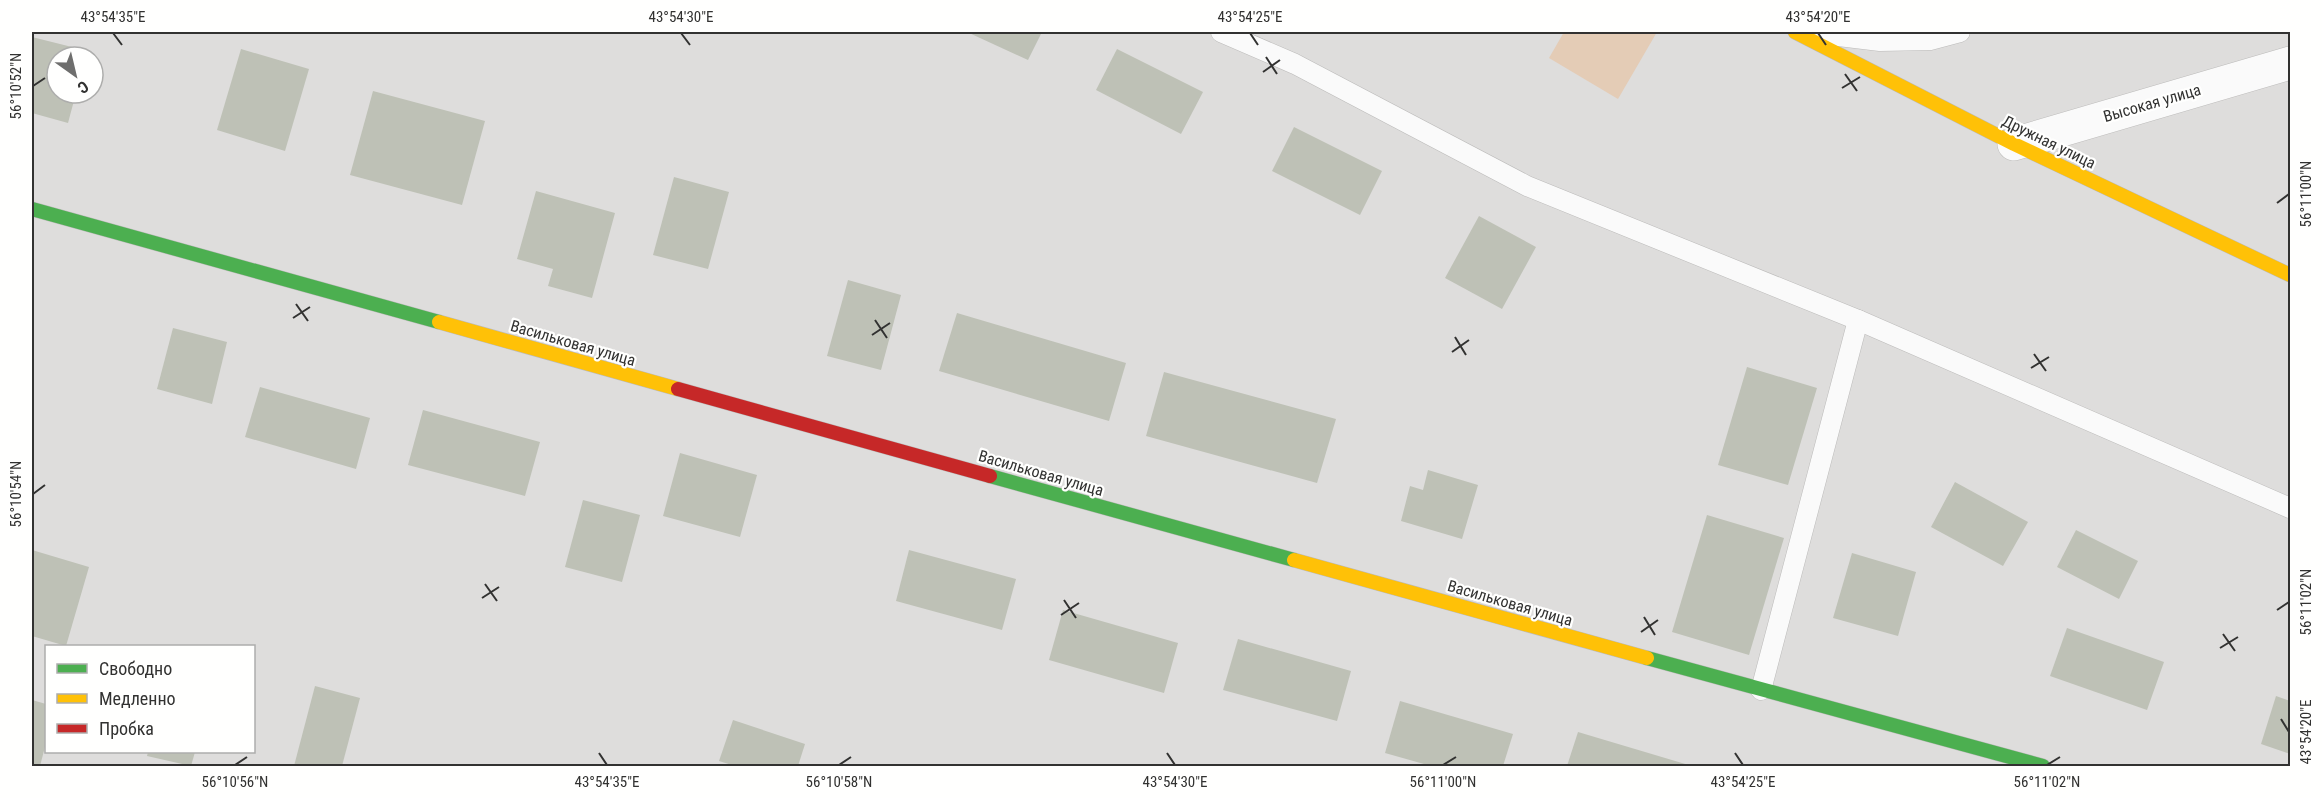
<svg xmlns="http://www.w3.org/2000/svg" width="2322" height="798" font-family="'Roboto Condensed',sans-serif">
	<style>
		.green { fill: #e4ccb6 }
		.building { fill: #bec1b6 }
		.lines { fill: none; stroke-linecap: round; stroke-linejoin: round }
		.lane-casing { stroke: #bcbbba; stroke-width: 21 }
		.street-casing { stroke: #bcbbba; stroke-width: 34 }
		.fast-casing { stroke: #bcbbba; stroke-width: 15 }
		.slow-casing { stroke: #bcbbba; stroke-width: 15 }
		.jam-casing { stroke: #bcbbba; stroke-width: 15 }
		.lane { stroke: #fafafa; stroke-width: 20 }
		.street { stroke: #fafafa; stroke-width: 33 }
		.fast { stroke: #4caf50; stroke-width: 14 }
		.slow { stroke: #ffc107; stroke-width: 14 }
		.jam { stroke: #c62828; stroke-width: 14 }
		.ticks { fill: none; stroke: #323231; stroke-width: 2 }
		.labels { text-anchor: middle; dominant-baseline: central; stroke-width: 4.5; stroke-linejoin: round; paint-order: stroke }
		.street-label { font-size: 16px; fill: #323231; stroke: #fffffe }
		.neatline { fill: none; stroke: #323231; stroke-width: 2 }
		.ticks-label { font-size: 15px; text-anchor: middle; fill: #323231 }
	</style>
	<rect width="100%" height="100%" fill="#dedddc"/>
	<polygon class="green" points="1564,32 1657,32 1618,99 1549,58"/>
	<g class="building">
		<polygon points="967,32 1042,32 1028,60"/>
		<polygon points="32,37 88,51 86,57 57,57 57,93 76,93 68,123 32,113"/>
		<polygon points="241,49 309,69 285,151 217,130"/>
		<polygon points="1117,49 1203,92 1181,134 1096,90"/>
		<polygon points="373,91 485,121 462,205 350,175"/>
		<polygon points="1294,127 1382,171 1360,215 1272,171"/>
		<polygon points="674,177 729,192 708,269 653,255"/>
		<polygon points="536,191 615,213 592,298 548,286 553,269 517,259"/>
		<polygon points="1479,216 1536,247 1502,309 1445,278"/>
		<polygon points="848,280 901,295 881,370 827,356"/>
		<polygon points="957,313 1126,363 1109,421 939,371"/>
		<polygon points="173,328 227,342 212,404 157,389"/>
		<polygon points="1747,367 1817,388 1788,485 1718,465"/>
		<polygon points="1164,372 1336,419 1317,483 1146,436"/>
		<polygon points="260,387 370,418 356,469 245,437"/>
		<polygon points="423,410 540,442 525,496 408,465"/>
		<polygon points="680,453 757,475 740,537 663,516"/>
		<polygon points="1428,470 1478,485 1462,539 1401,521 1410,486 1423,490"/>
		<polygon points="1955,482 2028,522 2003,566 1931,527"/>
		<polygon points="583,500 640,515 622,582 565,567"/>
		<polygon points="1707,515 1784,538 1749,655 1672,632"/>
		<polygon points="2076,530 2138,561 2119,599 2057,567"/>
		<polygon points="32,550 89,567 66,646 32,636"/>
		<polygon points="909,550 1016,579 1002,630 896,601"/>
		<polygon points="1852,553 1916,572 1898,636 1833,618"/>
		<polygon points="1063,610 1178,643 1164,693 1049,660"/>
		<polygon points="2067,628 2164,662 2147,710 2050,676"/>
		<polygon points="1238,639 1351,671 1337,721 1223,690"/>
		<polygon points="315,686 360,698 342,766 294,766"/>
		<polygon points="2276,696 2290,701 2290,754 2261,744"/>
		<polygon points="32,700 46,704 46,743 40,766 32,766"/>
		<polygon points="1400,701 1513,734 1503,766 1431,766 1385,753"/>
		<polygon points="733,720 805,744 798,766 735,766 719,761"/>
		<polygon points="1578,732 1692,766 1567,766"/>
		<polygon points="148,752 195,752 191,766 147,756"/>
	</g>
	<g class="lines">
		<g class="lane-casing">
			<g id="lane">
				<polyline points="1221,32 1295,64 1527,186 1858,320 2290,508"/>
				<polyline points="1814,33 1880,41 1930,40 1960,32"/>
				<polyline points="1761,690 1858,320"/>
			</g>
		</g>
		<g class="street-casing">
			<polyline id="street" points="2014,144 2290,63"/>
		</g>
		<g class="fast-casing">
			<g id="fast">
				<polyline points="32,209 439,322"/>
				<polyline points="990,476 1294,560"/>
				<polyline points="1647,658 2043,766"/>
			</g>
		</g>
		<g class="slow-casing">
			<g id="slow">
				<polyline points="1795,32 2014,144 2290,275"/>
				<polyline points="439,322 678,389"/>
				<polyline points="1294,560 1647,658"/>
			</g>
		</g>
		<g class="jam-casing">
			<polyline id="jam" points="678,389 990,476"/>
		</g>
		<use href="#lane" class="lane"/>
		<use href="#street" class="street"/>
		<use href="#fast" class="fast"/>
		<use href="#slow" class="slow"/>
		<use href="#jam" class="jam"/>
	</g>
	<path class="ticks" d="M113,33L122,45M681,33L690,45M1250,33L1258,45M1818,33L1826,45M1266,57L1277,74M1263,72L1280,60M1845,74L1857,91M33,86L45,78M1842,88L1860,77M2277,203L2289,194M296,304L308,321M293,318L310,307M875,320L887,338M872,335L890,323M1455,337L1466,355M1452,352L1469,340M2034,354L2046,371M2031,368L2049,357M33,494L45,485M485,584L497,601M482,598L499,587M1064,600L1076,618M2277,610L2289,602M1061,615L1079,603M1644,617L1655,635M1641,632L1658,620M2223,634L2235,651M2220,648L2238,637M2281,719L2289,732M599,753L607,765M1167,753L1175,765M1735,753L1743,765M235,765L247,757M839,765L851,757M1443,765L1456,757M2047,765L2060,757"/>
	<g class="labels">
		<g class="street-label">
			<text transform="translate(2152 103) rotate(-16)">Высокая улица</text>
			<text transform="translate(2049 142) rotate(26)">Дружная улица</text>
			<text transform="translate(573 343) rotate(16)">Васильковая улица</text>
			<text transform="translate(1041 473) rotate(16)">Васильковая улица</text>
			<text transform="translate(1510 603) rotate(16)">Васильковая улица</text>
		</g>
	</g>
	<rect width="2322" height="798" fill="none" stroke="#fffffe" stroke-width="66"/>
	<rect x="45" y="645" width="210" height="108" fill="#fffffe" stroke="#adadac" stroke-width="1.5"/>
	<rect x="57" y="664" width="30" height="9" fill="#4caf50" stroke="#adadac" stroke-width="1.5"/>
	<text x="99" y="675" font-size="18" fill="#323231">Свободно</text>
	<rect x="57" y="694" width="30" height="9" fill="#ffc107" stroke="#adadac" stroke-width="1.5"/>
	<text x="99" y="705" font-size="18" fill="#323231">Медленно</text>
	<rect x="57" y="724" width="30" height="9" fill="#c62828" stroke="#adadac" stroke-width="1.5"/>
	<text x="99" y="735" font-size="18" fill="#323231">Пробка</text>
	<g transform="translate(75 75) rotate(146)"><circle r="28" fill="#fffffe" stroke="#adadac" stroke-width="1.5"/>
	<path d="M0-4.5L10 22L0 15L-10 22Z" fill="#6e6e6d"/>
	<text y="-9" font-size="16" font-weight="bold" text-anchor="middle" fill="#323231">С</text>
	</g>
	<rect x="33" y="33" width="2256" height="732" class="neatline"/>
	<g class="ticks-label">
		<text x="113" y="22">43°54'35"E</text>
		<text x="681" y="22">43°54'30"E</text>
		<text x="1250" y="22">43°54'25"E</text>
		<text x="1818" y="22">43°54'20"E</text>
		<text transform="translate(16 86) rotate(-90)" y="5">56°10'52"N</text>
		<text transform="translate(2306 194) rotate(-90)" y="5">56°11'00"N</text>
		<text transform="translate(16 494) rotate(-90)" y="5">56°10'54"N</text>
		<text transform="translate(2306 602) rotate(-90)" y="5">56°11'02"N</text>
		<text transform="translate(2306 732) rotate(-90)" y="5">43°54'20"E</text>
		<text x="235" y="787">56°10'56"N</text>
		<text x="607" y="787">43°54'35"E</text>
		<text x="839" y="787">56°10'58"N</text>
		<text x="1175" y="787">43°54'30"E</text>
		<text x="1443" y="787">56°11'00"N</text>
		<text x="1743" y="787">43°54'25"E</text>
		<text x="2047" y="787">56°11'02"N</text>
	</g>
</svg>
